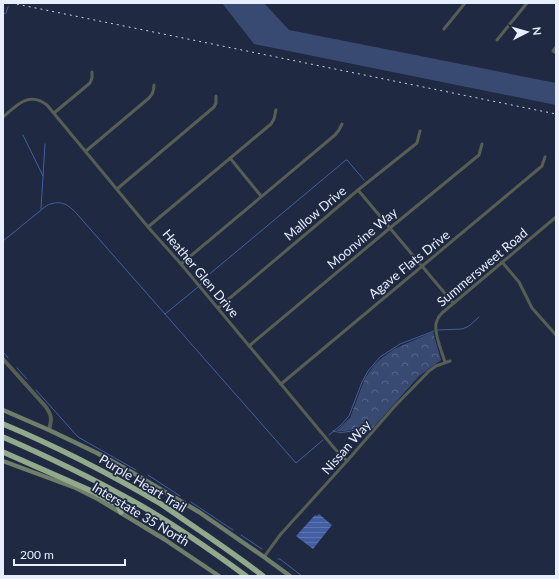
<svg xmlns="http://www.w3.org/2000/svg" width="559" height="579" font-family="Lato,sans-serif">
	<style>
		.grass { fill: #394a72 }
		.park { fill: url(#park-crowns) }
		.water { fill: url(#water-rules) }
		.lines { fill: none; stroke-linecap: round; stroke-linejoin: round }
		.stream { stroke: #435ea3; stroke-width: 1 }
		.minor { stroke: #575f54; stroke-width: 3 }
		.tertiary { stroke: #575f54; stroke-width: 4 }
		.secondary { stroke: #6f7d6b; stroke-width: 4.5 }
		.motorway { stroke: #93a98c; stroke-width: 5.5 }
		.rail { stroke: #ccd4e6; stroke-width: 1; stroke-dasharray: 2 4; stroke-linecap: butt }
		.labels { text-anchor: middle; dominant-baseline: central; stroke-width: 3.5; stroke-linejoin: round; paint-order: stroke }
		.street-label { font-size: 13px; fill: #e7eeff; stroke: #1f2941 }
	</style>
	<defs>
		<pattern id="park-crowns" width="20" height="18" patternUnits="userSpaceOnUse"><rect width="20" height="18" fill="#394a72"/><path d="M2 6a3 3 0 1 1 6 0M12 15a3 3 0 1 1 6 0" fill="none" stroke="#566487"/></pattern>
		<pattern id="water-rules" width="6" height="5" patternUnits="userSpaceOnUse"><rect width="6" height="5" fill="#435ea3"/><path d="M0 2.5h6" fill="none" stroke="#5e75b1"/></pattern>
	</defs>
	<rect width="100%" height="100%" fill="#1f2941"/>
	<polygon class="grass" points="222,3 264,3 289,30 556,83 556,105 254,44"/>
	<polygon class="park" points="433,332 441,360 419,376 371,430 362,427 346,431 336,431 350,418 365,378 375,364 383,357 394,349"/>
	<polygon class="water" points="319,514 332,525 313,549 296,536 315,515 317,516"/>
	<g class="lines">
		<g class="stream">
			<polyline points="3,14 6,13 8,7"/>
			<polyline points="23,135 43,176"/>
			<polyline points="41,209 45,144"/>
			<path d="M3,241L46,206C60,199 68,204 77,214L296,463L323,440"/>
			<polyline points="200,285 206,277 346,160 347,160 364,180"/>
			<polyline points="165,314 198,287"/>
			<polyline points="437,330 462,329 469,326 479,317"/>
			<polyline points="3,352 8,358"/>
			<polyline points="17,368 27,379"/>
			<polyline points="36,390 78,437 136,470"/>
			<path d="M333,431C346,436 358,426 368,430"/>
			<polyline points="329,435 341,425 349,416 362,382 368,371 380,357 400,344 434,331"/>
			<polyline points="148,475 180,496"/>
			<polyline points="191,502 233,530"/>
			<polyline points="241,535 262,549"/>
			<polyline points="278,559 280,559 302,576"/>
		</g>
		<g class="minor">
			<polyline points="444,29 465,3"/>
			<polyline points="497,40 527,3"/>
			<polyline points="556,47 553,51 556,53"/>
			<polyline points="54,113 90,83 92,78 92,72"/>
			<path d="M3,117C17,105 29,91 47,105L148,227L181,264L335,449L347,461"/>
			<path d="M86,151L149,98C153,94 154,91 154,85"/>
			<polyline points="230,158 261,196"/>
			<polyline points="117,189 214,107 216,103 216,96"/>
			<polyline points="358,190 453,303"/>
			<polyline points="148,227 271,124 274,119 276,110"/>
			<polyline points="502,262 519,282 532,308 556,335"/>
			<polyline points="181,264 335,135 339,130 342,124"/>
			<polyline points="218,308 358,190 417,143 420,131"/>
			<polyline points="249,346 390,228 479,155 482,144"/>
			<path d="M445,362C442,352 434,334 436,324C437,319 439,316 442,313L556,217"/>
			<polyline points="281,384 542,166 545,157"/>
			<polyline points="264,557 280,535 347,461 394,407 429,371 436,366 450,361"/>
		</g>
		<path class="tertiary" d="M3,359L46,407C52,416 52,419 49,430"/>
		<g class="secondary">
			<polyline points="3,410 49,430 97,453 128,470 199,512 264,557 290,576"/>
			<polyline points="3,461 76,488 98,499 164,539 219,576"/>
		</g>
		<g class="motorway">
			<path d="M3,424C58,447 110,474 161,504C173,512 184,520 196,528C219,544 241,559 263,576"/>
			<path d="M3,437C46,456 88,476 129,499C170,521 208,548 246,576"/>
			<polyline points="3,452 96,493 118,505 121,512"/>
		</g>
		<polyline class="rail" points="11,3 556,114"/>
	</g>
	<g class="labels">
		<g class="street-label">
			<text transform="translate(315 213) rotate(-40)">Mallow Drive</text>
			<text transform="translate(362 238) rotate(-40)">Moonvine Way</text>
			<text transform="translate(409 264) rotate(-39)">Agave Flats Drive</text>
			<text transform="translate(482 267) rotate(-40)">Summersweet Road</text>
			<text transform="translate(201 273) rotate(50)">Heather Glen Drive</text>
			<text transform="translate(346 447) rotate(-49)">Nissan Way</text>
			<text transform="translate(143 483) rotate(31)">Purple Heart Trail</text>
			<text transform="translate(141 514) rotate(31)">Interstate 35 North</text>
		</g>
	</g>
	<rect width="559" height="579" fill="none" stroke="#e7eeff" stroke-width="8"/>
	<g transform="translate(527 32) rotate(84)" stroke="#1f2941" stroke-width="3" paint-order="stroke">
	<path d="M0-3L7 15L0 10L-7 15Z" fill="#e7eeff"/>
	<text y="-6" font-size="11" font-weight="bold" text-anchor="middle" fill="#e7eeff">N</text>
	</g>
	<path d="M14 559v6h111v-6" fill="none" stroke="#e7eeff" stroke-width="2"/>
	<text x="20" y="559" font-size="12" fill="#e7eeff" stroke="#1f2941" stroke-width="3" paint-order="stroke">200 m</text>
</svg>
